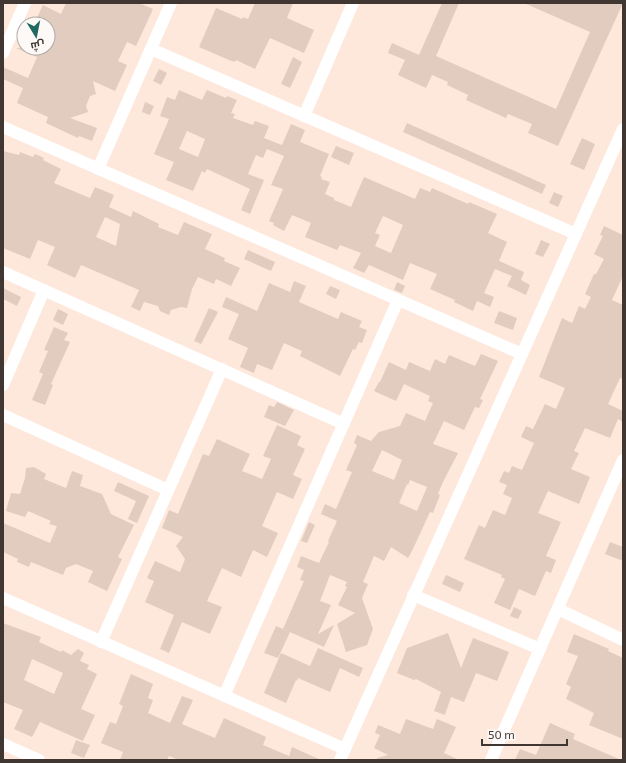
<svg xmlns="http://www.w3.org/2000/svg" width="626" height="763" font-family="'Exo 2',Cairo,sans-serif">
	<style>
		.building { fill: #e2ccbf; fill-rule: evenodd }
		.lines { fill: none; stroke-linecap: round; stroke-linejoin: round }
		.minor { stroke: #fff; stroke-width: 12 }
	</style>
	<rect width="100%" height="100%" fill="#fee8db"/>
	<g class="building">
		<polygon points="66,3 139,3 153,9 136,46 127,42 118,61 127,65 115,91 93,81 96,94 90,96 86,106 88,112 70,118 97,128 92,141 79,136 78,138 46,123 48,117 17,103 23,88 3,79 3,67 28,78 37,57 16,48 48,48 48,24 34,24 43,5 61,14"/>
		<polygon points="255,3 293,3 287,18 314,30 304,53 270,38 255,69 236,60 235,62 229,60 199,47 216,8 242,19 243,17 248,19"/>
		<polygon points="442,3 459,3 436,56 556,109 590,32 524,3 623,3 558,146 528,133 532,124 508,114 506,118 466,100 468,95 447,85 448,82 432,75 426,88 398,75 405,60 388,53 392,43 419,55"/>
		<polygon points="293,57 302,62 290,88 281,84"/>
		<polygon points="159,69 167,73 161,85 153,81"/>
		<path d="M179,90L202,100L207,90L226,98L227,96L237,100L231,113L235,114L233,118L253,125L255,121L269,126L264,138L282,145L291,124L305,130L300,142L329,154L320,176L322,177L321,179L330,182L325,194L334,198V200L351,207L364,177L415,199L420,188L430,192L432,188L468,204L469,202L497,214L488,233L507,242L499,261L524,272L521,280L530,285L526,295L507,286L512,276L495,269L484,293L494,297L490,307L477,301L473,311L454,302L455,300L430,289L437,274L410,263L403,280L369,265L364,273L353,268L361,253L340,245L337,250L305,237L311,223L292,215L284,231L273,225L274,223L269,221L283,189L271,185L284,156L267,149L263,158L256,155L248,174L264,180L250,214L241,210L250,189L207,169L205,173L202,171L193,191L166,180L174,162L154,154L169,119L160,116L167,97L175,100ZM187,131L205,139L198,157L179,149ZM383,216L403,225L391,253L375,246L380,235L375,233Z"/>
		<polygon points="145,102 154,106 150,115 142,112"/>
		<polygon points="407,123 546,185 542,194 403,132"/>
		<polygon points="582,138 595,144 584,170 570,164"/>
		<polygon points="336,146 354,153 349,165 331,157"/>
		<path d="M3,151L19,155L20,152L33,157L35,154L44,158L43,160L61,169L54,183L90,198L95,187L114,195L109,207L131,217L133,211L159,224L158,227L178,235L184,222L212,234L205,249L225,258L224,261L240,268L231,286L216,279L214,284L198,277L192,289L187,308L181,307L171,310L169,315L160,311L158,306L144,302L140,311L131,307L139,290L81,265L75,278L47,265L55,247L38,240L30,259L3,248ZM105,217L120,224L116,246L96,237Z"/>
		<polygon points="554,192 563,196 558,207 549,203"/>
		<polygon points="604,226 623,235 623,276 612,300 623,305 623,379 620,378 608,404 623,411 623,422 618,419 610,438 585,428 574,451 579,453 571,469 590,477 579,504 548,491 538,513 561,522 546,556 556,560 551,573 546,571 535,596 519,589 510,610 494,603 505,579 501,577 502,575 464,559 479,525 485,528 493,510 505,515 512,498 503,494 507,485 499,482 504,471 509,473 512,466 522,470 534,443 521,437 526,426 533,429 545,404 556,409 565,388 539,377 562,318 572,323 579,306 585,309 591,297 585,294 594,274 596,274 604,259 594,254 603,236 600,235"/>
		<polygon points="541,240 550,244 543,257 535,254"/>
		<polygon points="248,250 275,262 271,271 244,259"/>
		<polygon points="294,281 306,286 299,302 338,319 341,312 362,321 359,327 367,330 362,343 359,342 355,350 353,349 340,376 300,356 302,351 284,343 272,370 257,364 254,373 240,367 248,348 228,339 239,314 222,307 226,297 257,311 269,283 290,292"/>
		<polygon points="397,282 405,286 402,293 394,290"/>
		<polygon points="330,286 340,290 336,299 326,294"/>
		<polygon points="3,288 21,297 17,306 3,299"/>
		<polygon points="209,308 218,312 201,344 194,341"/>
		<polygon points="58,309 68,314 63,325 53,320"/>
		<polygon points="499,311 517,318 513,330 494,323"/>
		<polygon points="54,327 68,333 64,340 70,342 51,384 53,385 45,405 32,400 43,374 39,372 48,351 44,350"/>
		<path d="M481,354L498,361L480,399L483,400L479,408L475,407L464,430L444,421L433,444L458,453L443,482L438,494L440,495L433,513L430,512L412,551L408,558L391,547L384,561L374,556L363,582L368,584L362,598L373,629L367,645L346,652L337,624L355,613L338,605L347,587L345,586L347,582L330,575L320,601L331,605L318,634L334,625L324,647L283,629L304,581L300,580L304,570L297,567L301,556L319,563L329,542L328,541L337,521L321,514L325,504L336,509L352,472L346,470L357,445L354,443L357,435L371,441L379,432L400,426L406,413L425,421L433,403L428,401L430,396L404,384L396,401L374,391L379,382H380L389,362L406,370L409,362L430,371L435,359L445,364L449,355L475,366ZM382,450L402,460L394,480L372,471ZM410,480L427,487L417,511L399,503L407,484L408,485Z"/>
		<polygon points="277,402 294,410 285,426 264,417 269,405 274,407"/>
		<polygon points="277,425 301,436 297,445 305,449 293,475 302,479 293,499 277,492 262,526 278,533 267,557 253,550 241,577 222,568 207,601 222,607 210,634 182,622 169,653 160,649 174,615 145,602 154,581 147,578 155,561 180,572 185,559 176,546 183,537 162,528 169,510 178,514 203,454 209,456 217,439 250,454 242,471 262,479 271,459 263,456"/>
		<polygon points="34,467 46,474 44,479 66,488 72,471 83,475 80,486 102,494 111,514 134,525 118,557 122,559 107,591 88,582 93,571 76,564 66,568 63,575 31,562 29,567 17,562 18,559 3,552 3,523 50,543 57,526 49,524 51,521 28,511 25,517 6,511 11,493 20,494 25,478 26,468"/>
		<polygon points="118,482 149,496 137,523 128,519 136,501 114,491"/>
		<polygon points="309,522 315,525 307,543 301,541"/>
		<polygon points="610,542 623,547 623,561 605,554"/>
		<polygon points="446,575 464,583 460,592 442,584"/>
		<polygon points="514,607 522,611 518,619 510,616"/>
		<path d="M3,623L41,637L39,642L61,652L62,650L71,655L78,649L84,653L80,661L89,665L87,669L97,674L81,709L95,715L83,741L40,722L32,737L14,729L23,710L3,702ZM32,659L63,673L54,694L24,680Z"/>
		<polygon points="276,626 290,632 278,658 264,653"/>
		<polygon points="448,633 461,668 473,638 509,652 497,681 476,673 464,702 451,697 445,715 434,711 441,692 416,679 414,680 397,673 407,648"/>
		<polygon points="574,634 609,649 608,651 623,658 623,739 589,725 594,713 566,699 571,687 566,684 578,656 567,652"/>
		<polygon points="318,648 363,668 359,677 340,668 330,692 298,678 297,681 296,680 286,703 264,693 281,653 310,666"/>
		<polygon points="131,674 153,684 148,698 153,700 148,713 170,723 182,696 193,700 182,724 215,738 224,718 266,737 263,745 289,756 292,747 321,760 179,760 169,756 167,760 120,760 123,752 101,743 110,722 116,724 123,706 119,704"/>
		<polygon points="406,719 433,729 437,719 456,727 444,753 459,760 377,760 377,758 388,755 374,748 380,735 375,733 378,725 400,734"/>
		<polygon points="550,723 575,734 573,739 621,760 515,760 520,749 536,755"/>
		<polygon points="76,740 90,745 84,758 71,753"/>
	</g>
	<g class="lines">
		<g class="minor">
			<polyline points="151,49 576,234"/>
			<polyline points="3,53 25,3"/>
			<polyline points="304,116 353,3"/>
			<polyline points="3,127 522,354"/>
			<polyline points="98,169 171,3"/>
			<polyline points="3,272 344,424"/>
			<polyline points="3,385 44,290"/>
			<polyline points="3,415 168,490"/>
			<polyline points="413,595 540,649"/>
			<polyline points="3,598 345,749"/>
			<polyline points="558,609 623,640"/>
			<polyline points="101,642 222,369"/>
			<polyline points="224,696 398,300"/>
			<polyline points="3,744 39,760"/>
			<polyline points="340,760 623,129"/>
			<polyline points="491,760 623,460"/>
		</g>
	</g>
	<rect width="626" height="763" fill="none" stroke="#403732" stroke-width="8"/>
	<g transform="translate(36 36) rotate(170)"><circle r="19" fill="#fdf9f6" stroke="#b1aba8"/>
	<path d="M0-3L7 15L0 10L-7 15Z" fill="#1f6962"/>
	<text y="-6" font-size="11" font-weight="bold" text-anchor="middle" fill="#403732">ش</text>
	</g>
	<path d="M482 739v6h85v-6" fill="none" stroke="#403732" stroke-width="2"/>
	<text x="488" y="739" font-size="12" fill="#403732" stroke="#fdf9f6" stroke-width="3" paint-order="stroke">50 m</text>
</svg>
